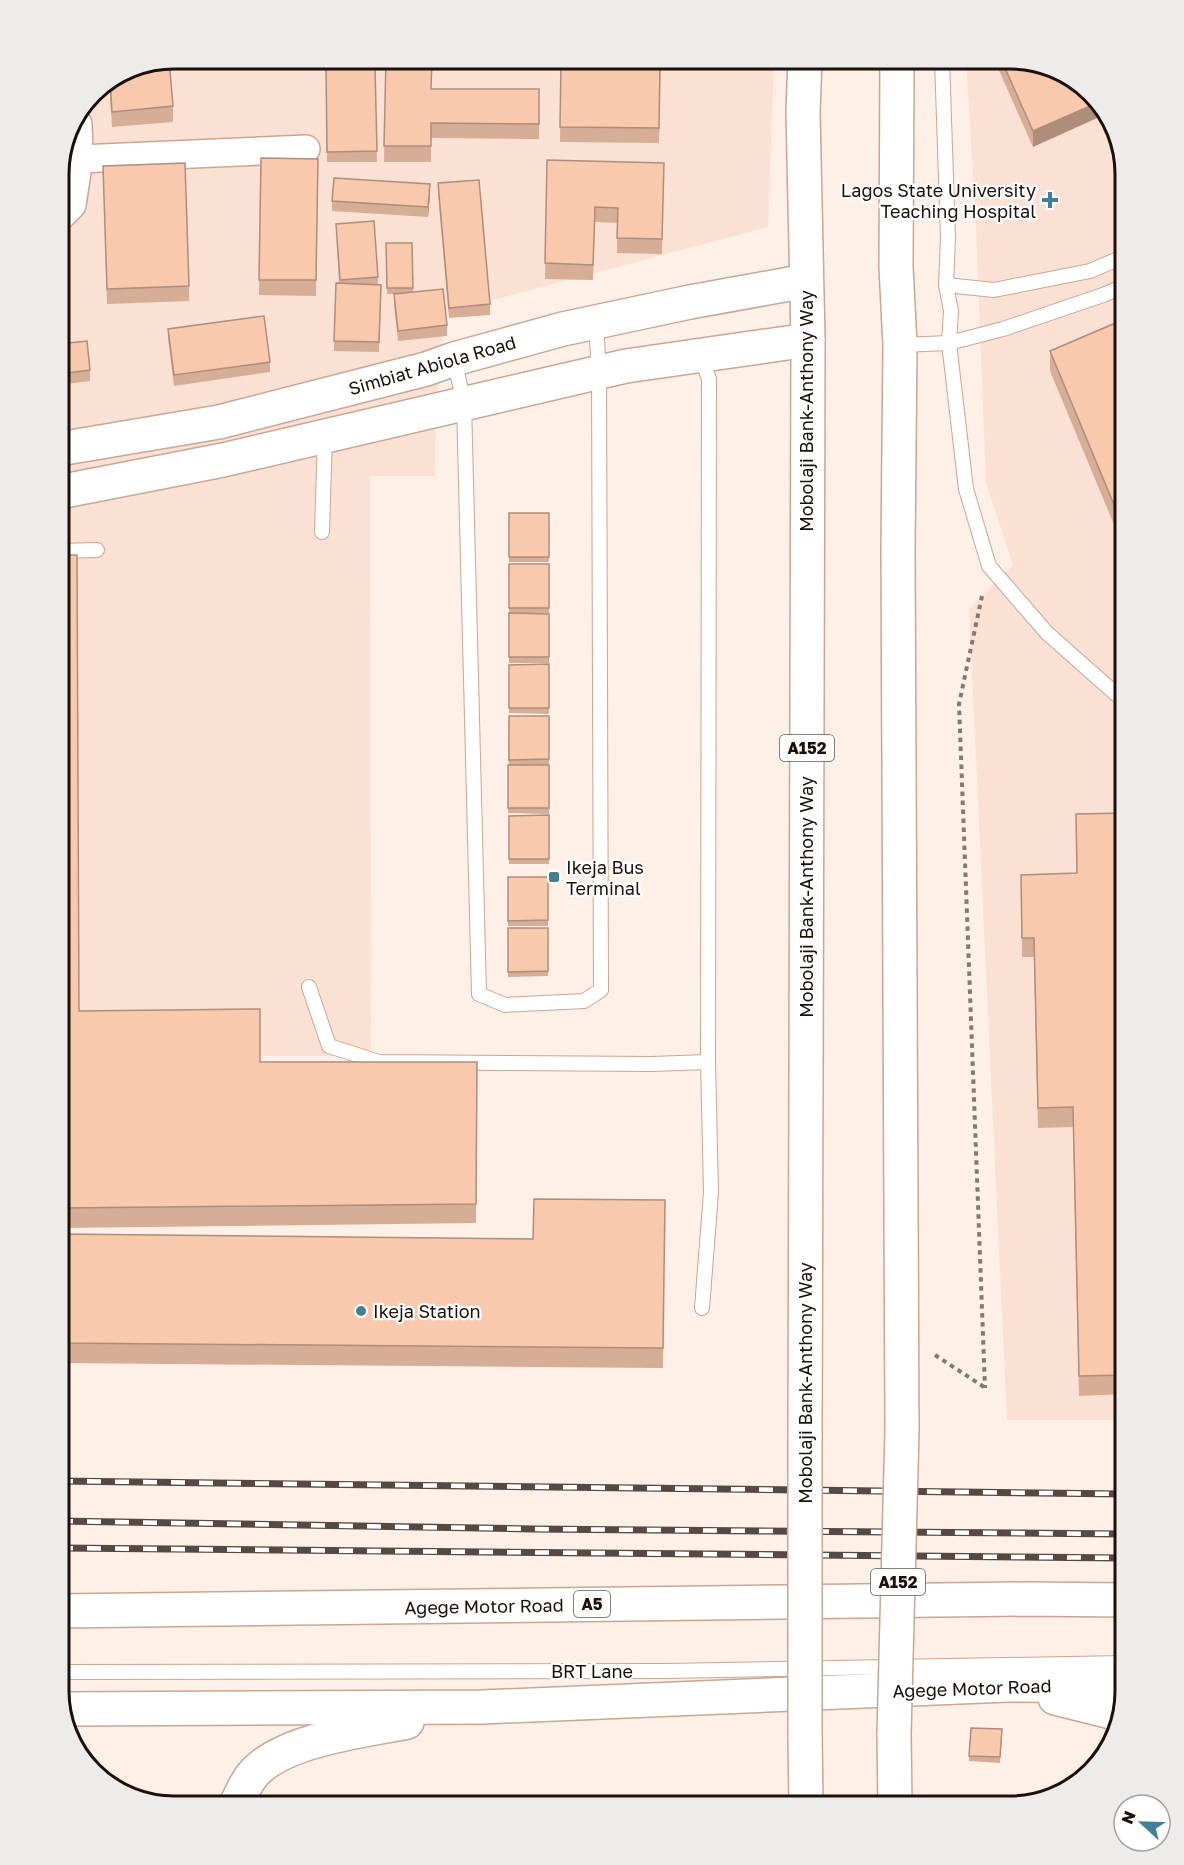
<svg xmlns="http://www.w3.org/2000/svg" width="1184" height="1865" font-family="'Golos Text',sans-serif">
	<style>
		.built { fill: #fbe1d3 }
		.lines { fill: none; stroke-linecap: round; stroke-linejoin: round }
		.lane-casing { stroke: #c8a693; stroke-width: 16 }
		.street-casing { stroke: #c8a693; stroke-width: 30 }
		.secondary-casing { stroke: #c8a693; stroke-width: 36 }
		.primary-casing { stroke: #c8a693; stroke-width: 36 }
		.highway-casing { stroke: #c8a693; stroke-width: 36 }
		.path { stroke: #857870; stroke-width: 4; stroke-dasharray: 4.5 4.5; stroke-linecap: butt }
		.lane { stroke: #fff; stroke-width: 14 }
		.street { stroke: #fff; stroke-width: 27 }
		.secondary { stroke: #fff; stroke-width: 33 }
		.primary { stroke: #fff; stroke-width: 33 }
		.highway { stroke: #fff; stroke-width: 33 }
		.rail-casing { stroke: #554941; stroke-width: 7 }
		.rail { stroke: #fff; stroke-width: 4.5; stroke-dasharray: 14; stroke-linecap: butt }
		.primary-bridge-casing { stroke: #c8a693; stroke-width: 36; stroke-linecap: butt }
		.primary-bridge { stroke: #fff; stroke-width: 33 }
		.wall { fill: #d6ad96 }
		.shaded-wall { fill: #ae8d7a }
		.building { fill: #f9c9ae; stroke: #ae8d7a; stroke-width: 1.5 }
		.poi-dot { fill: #418095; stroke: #fff; stroke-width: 2 }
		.labels { text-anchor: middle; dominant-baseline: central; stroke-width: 4.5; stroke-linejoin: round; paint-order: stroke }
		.shield { fill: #fff; stroke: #605853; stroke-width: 1.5 }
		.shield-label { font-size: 16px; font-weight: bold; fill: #1c1009 }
		.poi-label { font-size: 18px; fill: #1c1009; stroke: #fff; text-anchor: start }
		.street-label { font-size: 18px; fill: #1c1009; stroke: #fff }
		.rim { fill: none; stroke: #1c1009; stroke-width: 3 }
	</style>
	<rect width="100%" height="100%" fill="#feefe7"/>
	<g class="built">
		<polygon points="174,59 774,59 768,227 444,313 435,430 435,476 370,476 371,1056 260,1056 261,1226 59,1223 59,166 92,92 130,67"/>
		<polygon points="966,59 1018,59 1075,78 1113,122 1125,174 1125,1420 1007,1420 969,609 1013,565 986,483 976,226"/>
	</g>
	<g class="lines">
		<g class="lane-casing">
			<g id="lane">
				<polyline points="942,59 948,238 946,285 951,311 949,343 966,489 989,566 1047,633 1125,702"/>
				<polyline points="946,285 994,290 1090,271 1125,256"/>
				<polyline points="900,345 949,343 1003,329 1103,295 1125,286"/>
				<polyline points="701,356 709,379 708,1062 711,1192 702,1308"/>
				<polyline points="454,359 464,403 479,994 505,1005 584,1001 601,990 599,373 596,323"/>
				<polyline points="322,532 325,436"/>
				<polyline points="59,551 97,550"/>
				<polyline points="309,987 329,1046 379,1062 651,1064 708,1062"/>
				<polyline points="59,1672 665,1671 1125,1663"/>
			</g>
		</g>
		<g class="street-casing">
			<g id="street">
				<polyline points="79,159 306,149"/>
				<polyline points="59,218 72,205 79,159 78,124"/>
			</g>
		</g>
		<g class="secondary-casing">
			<g id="secondary">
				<polyline points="59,449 219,422 426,369 454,359 563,329 690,302 806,281"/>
				<polyline points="59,492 223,460 626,366 808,340"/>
			</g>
		</g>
		<g class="primary-casing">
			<g id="primary">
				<polyline points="897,59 896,267 900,345 898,549 902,1430"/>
				<polyline points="805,1438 808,340 803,112 805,59"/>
				<polyline points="894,1734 895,1806"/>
				<polyline points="805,1735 806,1806"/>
			</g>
		</g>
		<g class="highway-casing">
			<g id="highway">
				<polyline points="59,1611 1027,1599 1125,1600"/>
				<polyline points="1055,1698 1119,1714"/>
				<polyline points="63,1709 482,1707 1007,1685 1125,1686"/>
				<path d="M235,1806C241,1795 247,1779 257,1770C290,1739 363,1731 407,1722"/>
			</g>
		</g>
		<g class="path">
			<polyline points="982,596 959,704 985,1388"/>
			<polyline points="935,1355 984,1387"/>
		</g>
		<use href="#lane" class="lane"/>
		<use href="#street" class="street"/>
		<use href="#secondary" class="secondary"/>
		<use href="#primary" class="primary"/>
		<use href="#highway" class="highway"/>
		<g class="rail-casing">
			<g id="rail">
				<polyline points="59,1481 1125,1494"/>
				<polyline points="59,1521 533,1529 1125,1534"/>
				<polyline points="59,1548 1125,1558"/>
			</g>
		</g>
		<use href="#rail" class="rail"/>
		<g class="primary-bridge-casing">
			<g id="primary-bridge">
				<polyline points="805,1438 805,1735"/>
				<polyline points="894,1734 902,1430"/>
			</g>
		</g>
		<use href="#primary-bridge" class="primary-bridge"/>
	</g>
	<g class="wall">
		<polygon points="386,59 432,89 539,89 539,139 431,138 431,162 384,162"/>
		<polygon points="561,59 661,59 659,143 560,142"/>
		<polygon points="994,59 1018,59 1075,78 1033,147"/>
		<polygon points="375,66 377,162 327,162 326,67"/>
		<polygon points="130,67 173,106 173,122 112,127 109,81"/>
		<polygon points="261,158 318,159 316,296 259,295"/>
		<polygon points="547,160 664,163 662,254 617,253 617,223 595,222 593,280 545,279"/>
		<polygon points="103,166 189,286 189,301 107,304"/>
		<polygon points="438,183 490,304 490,315 449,318 438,194"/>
		<polygon points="430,194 428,217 332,211 332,201"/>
		<polygon points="336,224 378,277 378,284 381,285 379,352 334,351 334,341 339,283"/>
		<polygon points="386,243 412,243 413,292 447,325 447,336 398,341 394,305 394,294 401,294 387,294"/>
		<polygon points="1125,319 1125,551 1050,371 1050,351"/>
		<polygon points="168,329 270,362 270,372 174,386 168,339"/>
		<polygon points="59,344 90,370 90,381 59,385"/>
		<rect x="509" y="513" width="40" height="49"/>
		<polygon points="59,555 79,1011 260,1062 477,1062 476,1223 59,1228"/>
		<rect x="509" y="564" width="40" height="49"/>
		<polygon points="509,613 549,614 549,663 509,663"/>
		<polygon points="549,664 549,714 509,713 509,665"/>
		<polygon points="509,716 549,716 549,814 508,813"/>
		<polygon points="1125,813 1125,1394 1079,1396 1073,1127 1038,1128 1034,957 1022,957 1021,875 1077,873 1076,814"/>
		<polygon points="549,815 549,864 509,864 509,816"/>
		<rect x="508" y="877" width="40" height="49"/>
		<polygon points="508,928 548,928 548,976 508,977"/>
		<polygon points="665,1200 663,1368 59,1363 59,1234 533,1239"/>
		<polygon points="971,1728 1002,1729 1000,1763 969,1761"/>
	</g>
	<g class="shaded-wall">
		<polygon points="1097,103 1106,114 1033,147 1033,131"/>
		<polygon points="430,184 430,194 428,217 428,207"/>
	</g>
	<g class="building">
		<polygon points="169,59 173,106 112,112 110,80 130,67"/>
		<polygon points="386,59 432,59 431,89 539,89 539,124 431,123 431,146 384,146"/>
		<polygon points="561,59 660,59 659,128 560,127"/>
		<polygon points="1001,59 1018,59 1075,78 1097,103 1033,131"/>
		<polygon points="375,66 377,151 327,152 326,67"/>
		<polygon points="261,158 318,159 316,280 259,280"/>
		<polygon points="547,160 664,163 662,239 617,238 618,208 595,207 593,265 545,263"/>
		<polygon points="185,163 189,286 107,289 103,166"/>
		<polygon points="334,178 430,184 428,207 332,201"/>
		<polygon points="479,180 490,304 449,308 438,183"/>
		<polygon points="374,221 378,277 340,280 336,224"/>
		<polygon points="386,243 412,243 413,288 387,288"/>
		<polygon points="336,283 381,285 379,342 334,341"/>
		<polygon points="443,289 447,325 398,331 394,294"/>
		<polygon points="264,316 270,362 174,375 168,329"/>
		<polygon points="1125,319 1125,531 1050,351"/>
		<polygon points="87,341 90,370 59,374 59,344"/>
		<rect x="509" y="513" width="40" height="44"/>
		<polygon points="59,555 77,555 79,1011 260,1009 260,1062 477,1062 476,1204 59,1208"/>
		<rect x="509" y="564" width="40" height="44"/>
		<polygon points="509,613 549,614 549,657 509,657"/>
		<polygon points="549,664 549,708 509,708 509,665"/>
		<polygon points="509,716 549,716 549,759 509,760"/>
		<rect x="508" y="765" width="41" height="43"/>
		<polygon points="1125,813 1125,1375 1079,1376 1073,1107 1038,1108 1034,938 1022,938 1021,875 1077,873 1076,814"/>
		<polygon points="549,815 549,859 509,859 509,816"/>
		<polygon points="508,877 548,877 548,920 508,921"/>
		<polygon points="508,928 548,928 548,971 508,972"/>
		<polygon points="534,1199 665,1200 663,1348 59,1343 59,1234 533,1239"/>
		<polygon points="971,1728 1002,1729 1000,1757 969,1756"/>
	</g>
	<g class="poi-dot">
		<path d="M1047 191h6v6h6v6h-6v6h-6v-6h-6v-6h6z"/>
		<rect x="548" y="871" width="12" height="12" rx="3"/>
		<circle cx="361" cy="1311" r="6"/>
	</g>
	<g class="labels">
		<g class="shield">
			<rect x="780" y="735" width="54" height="26" rx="4.5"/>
			<rect x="871" y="1569" width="54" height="26" rx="4.5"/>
			<rect x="574" y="1591" width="36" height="26" rx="4.5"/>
		</g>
		<g class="shield-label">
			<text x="807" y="748">A152</text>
			<text x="898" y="1582">A152</text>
			<text x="592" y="1604">A5</text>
		</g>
		<g class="poi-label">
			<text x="1036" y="190" text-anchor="end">Lagos State University<tspan x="1036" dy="21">Teaching Hospital</tspan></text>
			<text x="566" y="867">Ikeja Bus<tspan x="566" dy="21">Terminal</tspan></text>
			<text x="373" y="1311">Ikeja Station</text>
		</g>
		<g class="street-label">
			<text transform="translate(432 365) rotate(-16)">Simbiat Abiola Road</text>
			<text transform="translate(806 411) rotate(-90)">Mobolaji Bank-Anthony Way</text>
			<text transform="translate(806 897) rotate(-90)">Mobolaji Bank-Anthony Way</text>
			<text transform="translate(805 1383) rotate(-90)">Mobolaji Bank-Anthony Way</text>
			<text transform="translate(484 1606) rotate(-1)">Agege Motor Road</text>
			<text x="592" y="1671">BRT Lane</text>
			<text transform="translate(972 1688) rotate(-2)">Agege Motor Road</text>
		</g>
	</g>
	<path d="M0 0H1184V1865H0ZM174 69H1010A105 105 0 0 1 1115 174V1691A105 105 0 0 1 1010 1796H174A105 105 0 0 1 69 1691V174A105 105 0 0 1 174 69Z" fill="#edeceb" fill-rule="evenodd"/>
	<path class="rim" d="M174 69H1010A105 105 0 0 1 1115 174V1691A105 105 0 0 1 1010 1796H174A105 105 0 0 1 69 1691V174A105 105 0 0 1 174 69Z"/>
	<g transform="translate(1142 1823) rotate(292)"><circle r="28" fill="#ffffff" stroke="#a49f9d" stroke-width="1.5"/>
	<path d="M0-4.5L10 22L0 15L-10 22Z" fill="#418095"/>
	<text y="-9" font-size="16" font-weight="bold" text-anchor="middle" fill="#1c1009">N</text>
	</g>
</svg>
